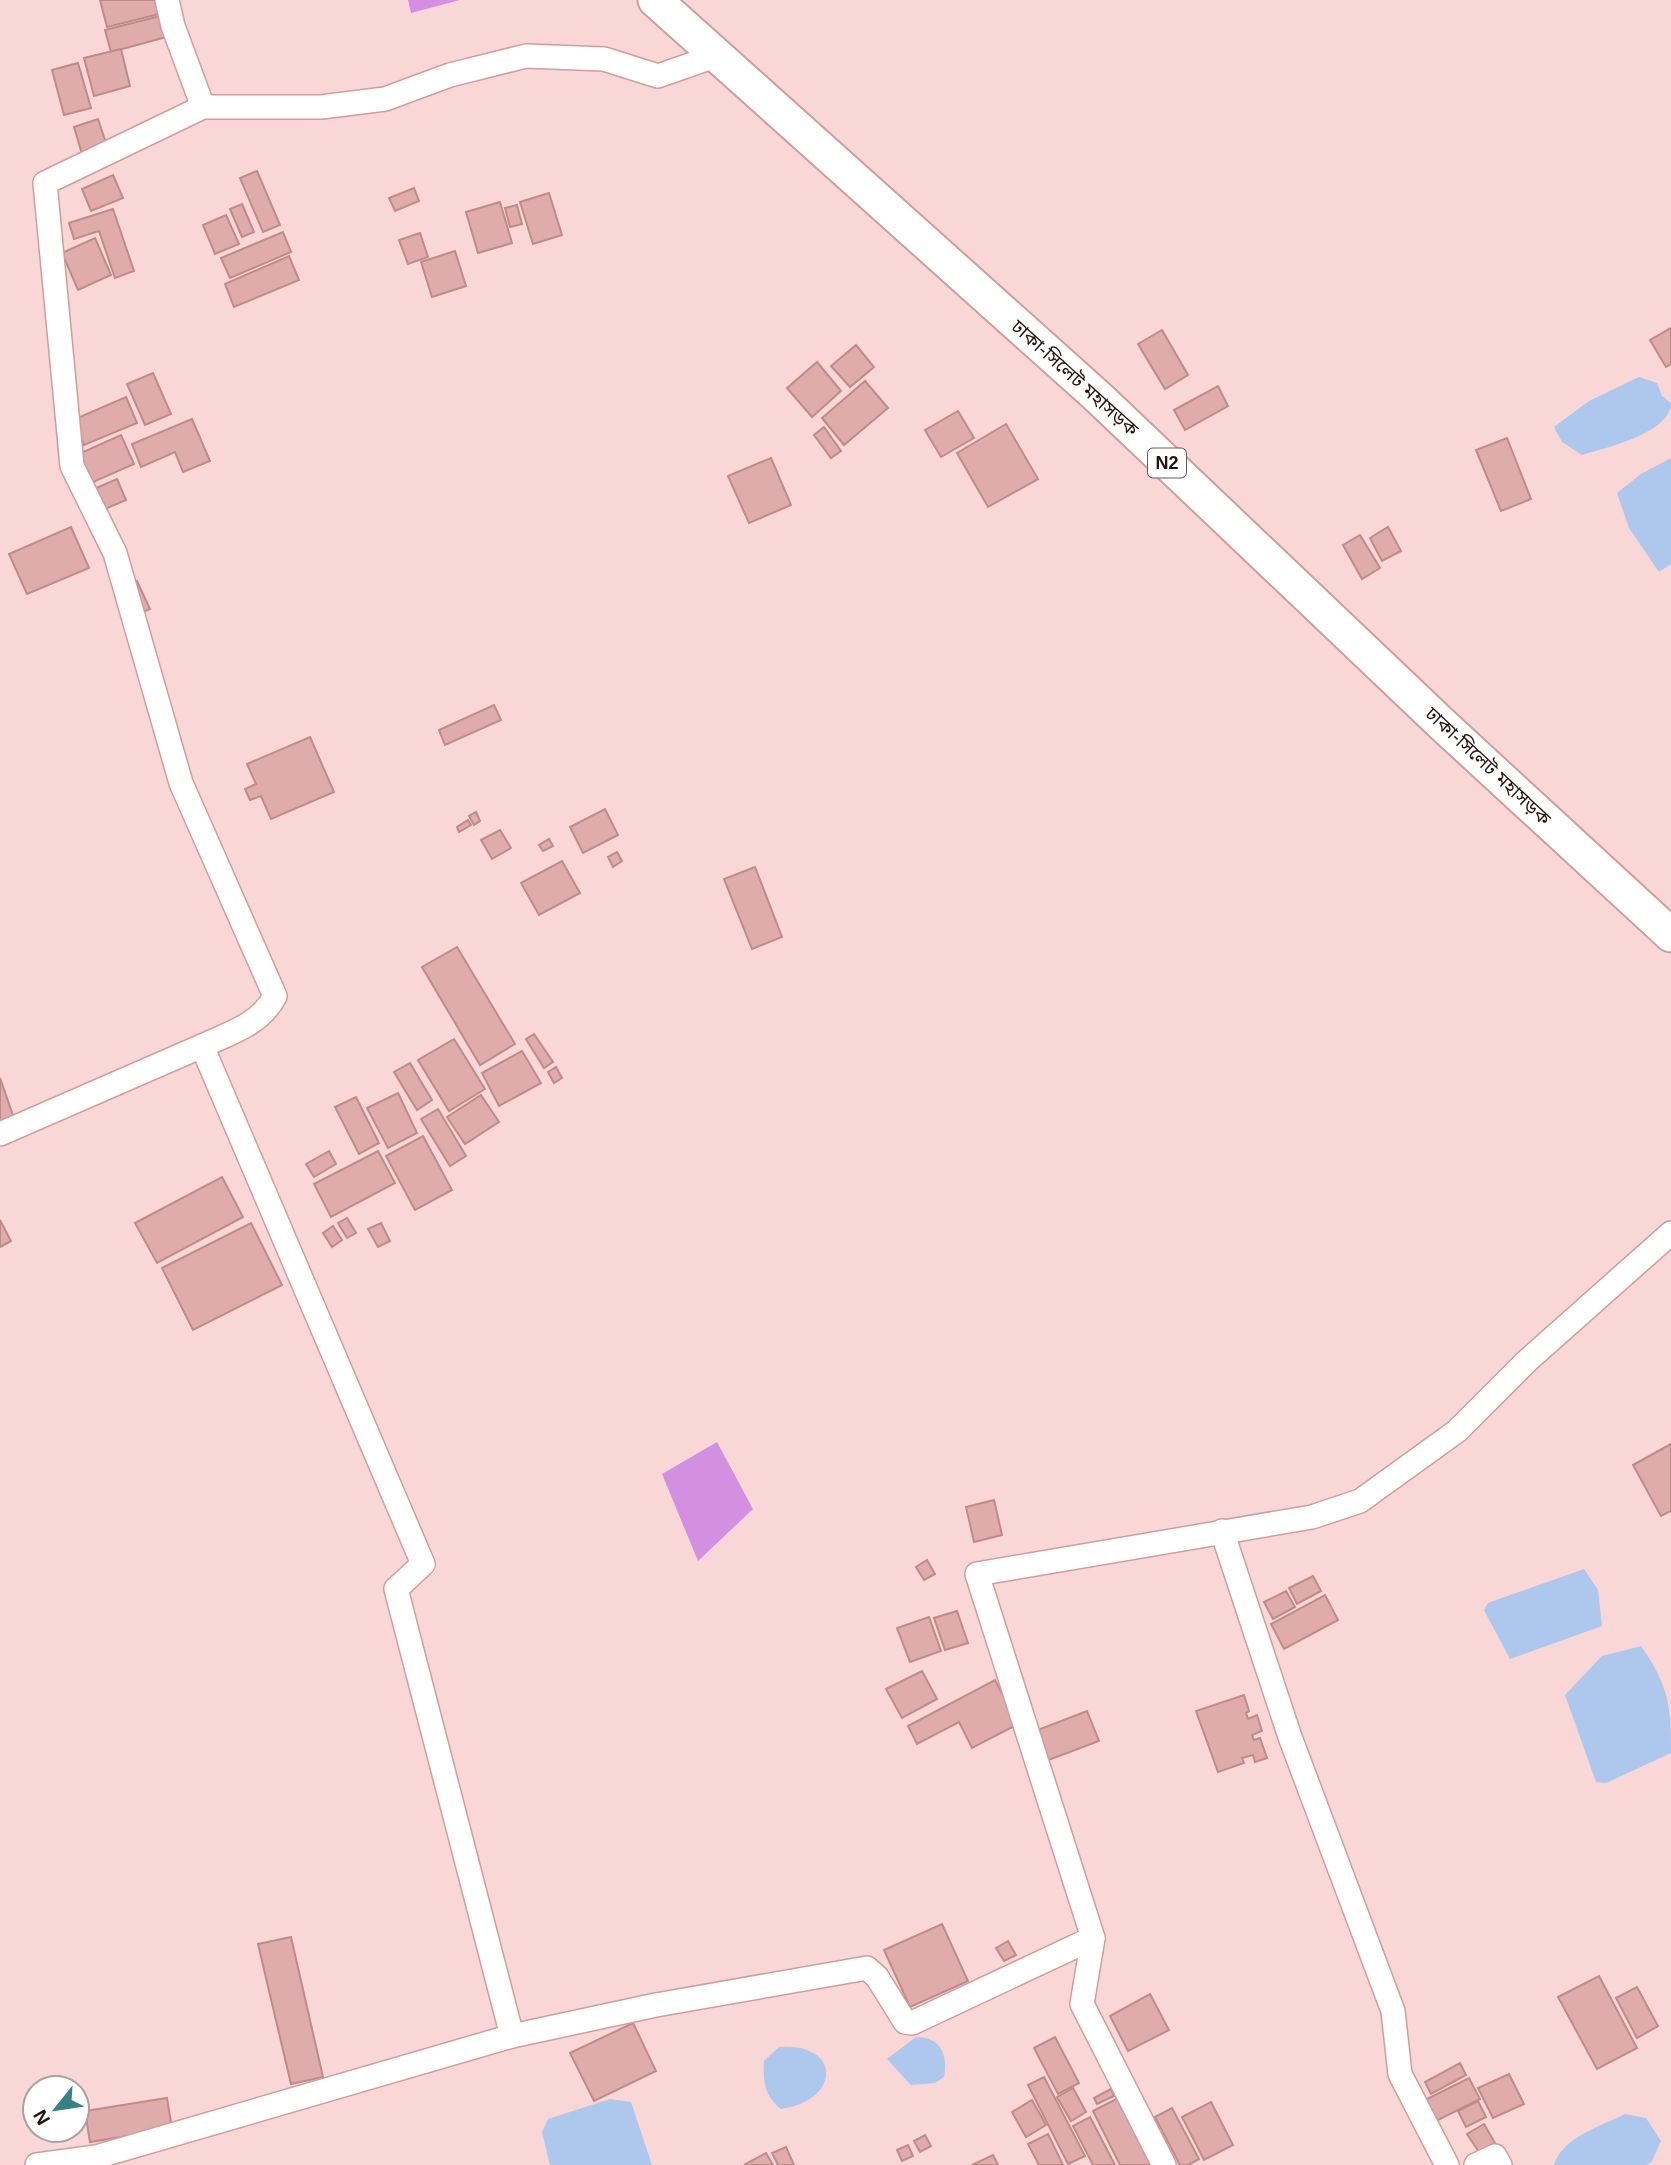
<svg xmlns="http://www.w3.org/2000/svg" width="1671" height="2165" font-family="Helvetica,'Noto Sans Bengali',sans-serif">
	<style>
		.green { fill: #d390e3 }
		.water { fill: #aec7ed }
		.building { fill: #e0acab; stroke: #be8b8b; stroke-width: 2 }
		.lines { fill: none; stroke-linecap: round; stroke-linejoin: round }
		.minor-casing { stroke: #d19d9c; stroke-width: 26 }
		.highway-casing { stroke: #d19d9c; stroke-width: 37 }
		.minor { stroke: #fff; stroke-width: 23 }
		.highway { stroke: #fff; stroke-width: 33 }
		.labels { text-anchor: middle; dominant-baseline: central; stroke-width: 5; stroke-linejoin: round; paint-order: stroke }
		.shield { fill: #fff; stroke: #665a5a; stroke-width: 2 }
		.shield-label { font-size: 18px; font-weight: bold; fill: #251313 }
		.street-label { font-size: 19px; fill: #251313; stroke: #fff }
	</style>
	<rect width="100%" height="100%" fill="#f8d7d6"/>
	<g class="green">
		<polygon points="408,0 460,0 411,13"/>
		<polygon points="717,1442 753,1509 698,1561 662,1474"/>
	</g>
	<g class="water">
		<path d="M1639,377L1657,383L1662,396L1671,403C1671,433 1605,448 1582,455L1562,442L1554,427L1589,401Z"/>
		<polygon points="1671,458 1671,564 1659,572 1629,528 1617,493 1641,474"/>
		<polygon points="1584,1569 1598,1590 1602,1626 1510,1659 1484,1610 1488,1603"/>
		<path d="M1641,1646C1669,1686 1671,1707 1671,1753L1606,1783L1596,1782L1565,1695L1602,1656Z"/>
		<path d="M916,2037C941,2037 948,2055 944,2077L935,2083L911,2085L887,2059Z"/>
		<path d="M779,2047C841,2042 842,2100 781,2109C764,2095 763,2082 764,2061Z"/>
		<polygon points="610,2099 631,2102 652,2165 550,2165 542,2132 548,2119"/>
		<path d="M1625,2114L1646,2118L1661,2141L1652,2161L1647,2165H1554C1562,2137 1602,2126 1625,2114Z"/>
	</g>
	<g class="building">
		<polygon points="100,0 155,0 159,14 107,27"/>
		<polygon points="164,15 170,36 111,52 105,30"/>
		<polygon points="121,49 130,86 94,96 84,58"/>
		<polygon points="78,63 91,108 64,115 52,70"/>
		<polygon points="98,119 107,146 82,154 74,127"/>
		<polygon points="257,171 280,225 263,232 240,178"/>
		<polygon points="113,175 123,198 91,211 82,189"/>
		<polygon points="414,188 419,201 395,211 389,198"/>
		<polygon points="549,193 562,235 533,244 520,202"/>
		<polygon points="500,202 512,243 478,253 466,212"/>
		<polygon points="242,204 254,232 242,237 230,209"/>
		<polygon points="517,205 522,224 510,227 505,208"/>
		<polygon points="113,209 134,271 115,278 99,231 74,239 69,223"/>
		<polygon points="226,215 239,244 215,254 203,225"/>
		<polygon points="283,232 291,252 230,278 221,258"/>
		<polygon points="420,233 428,257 408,264 399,240"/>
		<polygon points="95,238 111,275 78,290 62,253"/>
		<polygon points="455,251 466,286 432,297 421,262"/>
		<polygon points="289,256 299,280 234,307 225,284"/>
		<polygon points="1671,328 1671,364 1666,367 1650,340"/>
		<polygon points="1162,330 1188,375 1165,389 1138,344"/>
		<polygon points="856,345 874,367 850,387 831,366"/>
		<polygon points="817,362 841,391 812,417 787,388"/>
		<polygon points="153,373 171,414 145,425 127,384"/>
		<polygon points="865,381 888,408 844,445 822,418"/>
		<polygon points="1218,386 1228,406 1185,430 1174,410"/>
		<polygon points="126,397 137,423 84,445 73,420"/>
		<polygon points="958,411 974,438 941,457 925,430"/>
		<polygon points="192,419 210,461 183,472 175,452 141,467 132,444"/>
		<polygon points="1006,424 1038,479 988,507 957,453"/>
		<polygon points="824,427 841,451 831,458 814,435"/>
		<polygon points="121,435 134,464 84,486 72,457"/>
		<polygon points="1507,438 1531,499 1501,511 1476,450"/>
		<polygon points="771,458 791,505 749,523 728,476"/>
		<polygon points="117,479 126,500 98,512 89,491"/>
		<polygon points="71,527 89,568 27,594 9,554"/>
		<polygon points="1388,527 1401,551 1382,561 1370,538"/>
		<polygon points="1360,535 1380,568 1362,579 1343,545"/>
		<polygon points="137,581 150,609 137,615 125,586"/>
		<polygon points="494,705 501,720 445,745 439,730"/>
		<polygon points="310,737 334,792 271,819 261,796 250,800 245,789 256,784 247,764"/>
		<polygon points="605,809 618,835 583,853 570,827"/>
		<polygon points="476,812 480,821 474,825 469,816"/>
		<polygon points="468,820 471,825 459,832 457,827"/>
		<polygon points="500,830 511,848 492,859 481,840"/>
		<polygon points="549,839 553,846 543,851 539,845"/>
		<polygon points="617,852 622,861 613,867 608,857"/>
		<polygon points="562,861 580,893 539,915 521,883"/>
		<polygon points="755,867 782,937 752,949 724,879"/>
		<polygon points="457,947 515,1044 480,1065 422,967"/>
		<polygon points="534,1034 553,1062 544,1068 526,1039"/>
		<polygon points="454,1039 485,1089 449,1111 418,1060"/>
		<polygon points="522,1051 541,1083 499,1106 482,1073"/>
		<polygon points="410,1063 432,1100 417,1110 394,1072"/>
		<polygon points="556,1067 562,1078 554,1083 548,1072"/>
		<polygon points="0,1078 15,1121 0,1126"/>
		<polygon points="398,1093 417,1133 388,1148 367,1108"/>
		<polygon points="481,1095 499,1122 465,1144 447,1117"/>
		<polygon points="356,1097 379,1143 359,1154 335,1107"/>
		<polygon points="438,1109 466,1156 450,1166 421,1119"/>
		<polygon points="423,1136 452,1190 415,1210 386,1156"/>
		<polygon points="329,1151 336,1164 314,1177 306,1164"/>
		<polygon points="378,1151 395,1183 331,1217 314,1184"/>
		<polygon points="222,1177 243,1217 157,1263 135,1223"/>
		<polygon points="347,1218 356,1233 347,1238 338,1223"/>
		<polygon points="0,1220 11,1241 0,1247"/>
		<polygon points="251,1223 282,1285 193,1330 162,1268"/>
		<polygon points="381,1223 390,1241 378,1247 368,1229"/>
		<polygon points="333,1226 342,1240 332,1247 323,1233"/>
		<polygon points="1671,1444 1671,1511 1661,1516 1633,1465"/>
		<polygon points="994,1500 1002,1535 974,1542 966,1507"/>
		<polygon points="927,1560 935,1574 924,1580 916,1567"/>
		<polygon points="1313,1576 1321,1591 1297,1604 1289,1588"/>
		<polygon points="1286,1591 1295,1607 1273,1619 1264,1602"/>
		<polygon points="1325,1595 1338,1620 1284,1649 1271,1624"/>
		<polygon points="957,1611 968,1643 945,1650 934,1618"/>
		<polygon points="929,1617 941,1651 910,1662 897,1628"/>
		<polygon points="922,1671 937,1699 902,1718 886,1689"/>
		<polygon points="995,1680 1018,1724 972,1748 959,1722 917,1744 908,1726"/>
		<polygon points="1244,1695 1249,1711 1246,1713 1248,1719 1257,1715 1262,1731 1252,1735 1254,1740 1260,1738 1267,1758 1255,1762 1253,1755 1242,1758 1244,1763 1218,1772 1196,1711"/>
		<polygon points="1087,1711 1099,1741 1046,1761 1035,1731"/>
		<polygon points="942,1924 968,1981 910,2007 884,1950"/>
		<polygon points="291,1937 323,2077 291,2084 258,1944"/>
		<polygon points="1008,1941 1016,1955 1004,1961 996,1948"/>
		<polygon points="1599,1976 1637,2048 1597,2069 1558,1997"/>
		<polygon points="1637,1987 1658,2026 1637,2038 1616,1998"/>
		<polygon points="1150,1994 1169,2030 1128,2051 1110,2016"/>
		<polygon points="633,2023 656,2071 594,2101 570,2053"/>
		<polygon points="1055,2037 1079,2083 1058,2094 1034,2048"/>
		<polygon points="1460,2063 1466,2075 1431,2094 1425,2082"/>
		<polygon points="1509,2074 1524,2104 1493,2118 1478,2088"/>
		<polygon points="1044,2077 1085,2156 1068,2164 1028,2085"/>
		<polygon points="1469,2078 1480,2099 1434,2122 1423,2101"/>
		<polygon points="1073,2088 1086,2112 1071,2121 1057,2097"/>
		<polygon points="1111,2089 1114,2096 1097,2104 1094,2098"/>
		<polygon points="1122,2096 1156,2165 1120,2165 1093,2111"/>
		<polygon points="167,2098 172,2129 90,2142 85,2111"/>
		<polygon points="1032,2100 1046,2125 1026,2137 1012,2112"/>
		<polygon points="1478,2101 1486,2117 1466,2127 1458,2111"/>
		<polygon points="1211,2102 1233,2145 1204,2160 1182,2117"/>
		<polygon points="1172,2108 1199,2159 1188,2165 1180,2165 1155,2117"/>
		<polygon points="1090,2117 1115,2165 1093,2165 1073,2126"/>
		<polygon points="1484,2124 1495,2143 1479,2152 1467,2134"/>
		<polygon points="1048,2134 1063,2165 1039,2165 1028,2144"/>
		<polygon points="925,2135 931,2146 920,2152 914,2141"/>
		<polygon points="908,2145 913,2156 902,2161 897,2150"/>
		<polygon points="786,2147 794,2165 778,2165 772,2153"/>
		<polygon points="766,2153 773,2165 744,2165"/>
		<polygon points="993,2155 998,2165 972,2165"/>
	</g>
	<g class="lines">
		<g class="minor-casing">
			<g id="minor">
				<polyline points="167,0 173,26 203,107"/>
				<polyline points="0,1134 202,1046"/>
				<polyline points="1222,1531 1290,1737 1393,2011 1400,2074 1447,2165"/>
				<path d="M512,2036L396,1589L423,1564L202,1046C230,1033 261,1024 275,996L181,783L115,553L72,466L45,183L203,107H321L385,99L450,75L526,56L604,59L658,76L715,56"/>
				<polyline points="37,2165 96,2157 512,2036 656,2005 867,1968 877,1977 905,2022 912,2023 1093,1938"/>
				<polyline points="1164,2165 1082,2004 1093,1938 977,1574 1312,1517 1360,1501 1457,1431 1527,1361 1671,1233"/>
				<polyline points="1476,2165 1495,2156 1500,2165"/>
			</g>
		</g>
		<g class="highway-casing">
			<polyline id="highway" points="655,0 1098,397 1444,726 1671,935"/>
		</g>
		<use href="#minor" class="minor"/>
		<use href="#highway" class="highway"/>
	</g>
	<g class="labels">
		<rect class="shield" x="1148" y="448.5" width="38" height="29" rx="5"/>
		<g class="shield-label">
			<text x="1167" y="463">N2</text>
		</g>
		<g class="street-label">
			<text transform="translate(1075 378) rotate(42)">ঢাকা-সিলেট মহাসড়ক</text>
			<text transform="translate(1488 766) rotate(43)">ঢাকা-সিলেট মহাসড়ক</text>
		</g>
	</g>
	<g transform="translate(56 2109) rotate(240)"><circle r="33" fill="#ffffff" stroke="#a8a1a1" stroke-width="2"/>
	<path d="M0-5L12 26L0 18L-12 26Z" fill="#378083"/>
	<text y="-10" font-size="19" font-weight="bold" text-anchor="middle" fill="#251313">N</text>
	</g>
</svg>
